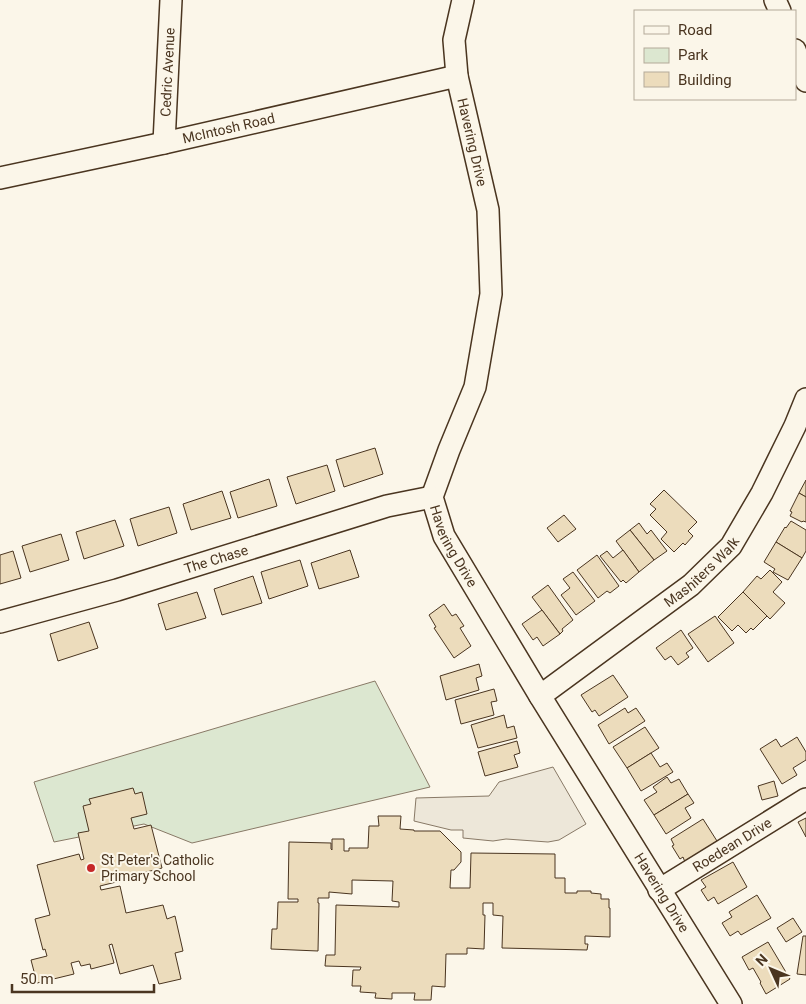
<svg xmlns="http://www.w3.org/2000/svg" width="806" height="1004" font-family="Roboto,sans-serif">
	<style>
		.green { fill: #dce7d0; stroke: #887966 }
		.parking { fill: #ede7d9; stroke: #887966 }
		.building { fill: #ecdcbc; stroke: #4a3520 }
		.lines { fill: none; stroke-linecap: round; stroke-linejoin: round }
		.minor-casing { stroke: #4a3520; stroke-width: 24 }
		.minor { stroke: #fbf6e9; stroke-width: 21 }
		.poi-dot { fill: #c62828; stroke: #fbf6e9; stroke-width: 2 }
		.labels { text-anchor: middle; dominant-baseline: central; stroke-width: 4; stroke-linejoin: round; paint-order: stroke }
		.street-label { font-size: 14px; fill: #4a3520; stroke: #fbf6e9 }
		.poi-label { font-size: 14px; fill: #4a3520; stroke: #fbf6e9; text-anchor: start }
	</style>
	<rect width="100%" height="100%" fill="#fbf6e9"/>
	<polygon class="green" points="375,681 430,787 192,843 144,824 54,842 34,782"/>
	<polygon class="parking" points="553,767 586,824 559,840 548,842 506,839 493,841 463,838 463,830 451,830 414,821 416,798 489,796 499,782"/>
	<g class="building">
		<polygon points="375,448 383,474 344,487 336,460"/>
		<polygon points="327,465 335,491 296,504 287,477"/>
		<polygon points="269,479 277,506 238,518 230,492"/>
		<polygon points="806,480 806,497 799,493"/>
		<polygon points="664,490 697,522 688,531 693,536 685,545 683,543 674,552 661,539 667,532 650,515 656,509 650,504"/>
		<polygon points="222,491 231,518 191,530 183,504"/>
		<polygon points="799,493 806,497 806,522 803,521 802,522 790,516 792,512 790,511"/>
		<polygon points="169,507 177,533 138,546 130,519"/>
		<polygon points="564,515 576,529 558,542 547,528"/>
		<polygon points="115,520 124,546 84,559 76,532"/>
		<polygon points="791,521 806,530 806,551 802,558 776,542 785,527 786,528"/>
		<polygon points="639,523 647,534 651,530 667,551 654,560 630,530"/>
		<polygon points="630,530 654,560 639,572 616,541"/>
		<polygon points="61,534 69,560 30,572 22,546"/>
		<polygon points="776,542 802,558 788,580 773,572 775,569 764,562"/>
		<polygon points="350,550 359,577 319,589 311,563"/>
		<polygon points="623,550 639,572 626,583 623,580 621,582 600,556 607,551 613,558"/>
		<polygon points="13,551 21,578 0,584 0,555"/>
		<polygon points="597,555 619,586 610,593 607,591 598,598 577,570"/>
		<polygon points="300,560 308,586 269,599 261,572"/>
		<polygon points="770,570 782,582 773,592 785,603 770,619 743,592 757,576 761,579"/>
		<polygon points="573,572 595,601 576,615 561,595 570,588 563,579"/>
		<polygon points="253,576 262,603 222,615 214,589"/>
		<polygon points="548,585 573,620 562,629 563,631 560,634 532,597"/>
		<polygon points="197,592 206,618 166,630 158,604"/>
		<polygon points="743,592 767,616 753,630 751,628 746,633 738,625 732,631 718,617"/>
		<polygon points="444,604 452,616 456,614 464,626 460,628 471,646 454,658 434,628 436,627 429,615"/>
		<polygon points="542,610 560,634 543,646 537,637 533,640 522,624"/>
		<polygon points="715,616 734,643 708,662 688,634"/>
		<polygon points="89,622 98,648 58,661 50,634"/>
		<polygon points="681,630 693,648 686,653 689,657 678,665 671,656 665,660 656,648"/>
		<polygon points="479,664 482,676 476,678 479,690 446,700 440,676"/>
		<polygon points="613,675 628,697 599,716 595,710 592,712 581,695"/>
		<polygon points="494,689 497,701 491,702 494,715 461,724 455,700"/>
		<polygon points="625,708 628,713 636,708 645,721 609,744 598,725"/>
		<polygon points="504,715 507,728 514,726 517,738 478,748 471,725"/>
		<polygon points="645,727 659,748 627,768 613,747"/>
		<polygon points="797,737 806,752 806,760 793,768 797,775 782,784 760,749 776,739 781,747"/>
		<polygon points="517,741 520,753 514,755 518,767 485,776 478,752"/>
		<polygon points="651,753 660,767 667,763 673,772 641,791 627,768"/>
		<polygon points="667,777 671,783 679,779 688,794 654,815 644,800 657,792 653,787"/>
		<polygon points="774,781 778,796 762,800 758,786"/>
		<polygon points="133,788 135,794 142,792 147,814 131,818 134,829 151,825 162,868 127,877 128,879 100,886 101,890 120,886 126,913 163,905 167,919 175,916 183,951 175,953 181,979 159,984 153,965 120,974 112,944 109,945 114,963 91,969 90,964 81,966 79,961 71,963 74,974 37,983 31,960 47,956 45,949 43,950 35,919 50,915 37,865 79,854 81,860 84,859 78,833 89,831 83,806 91,804 89,799"/>
		<polygon points="688,794 694,803 685,808 691,818 666,834 654,815"/>
		<polygon points="378,816 401,816 400,829 414,830 414,831 440,831 461,852 461,862 454,870 451,870 450,888 470,888 471,853 555,854 555,878 565,878 565,893 577,893 577,891 591,891 591,893 601,894 601,899 609,899 609,908 610,908 610,937 585,936 585,944 588,944 587,950 502,948 503,916 493,915 493,903 483,903 483,915 485,915 484,949 467,948 467,954 446,954 445,987 432,986 431,1000 414,1000 415,993 392,993 392,999 375,998 376,993 360,992 361,986 352,986 353,970 360,970 361,967 325,966 326,955 335,955 336,905 399,907 399,902 392,901 393,881 352,880 352,894 329,892 329,898 318,898 318,903 319,903 318,951 271,949 272,929 277,929 278,902 298,902 298,899 288,899 289,842 331,843 331,849 332,850 332,839 344,839 344,851 349,851 349,848 368,848 369,826 379,826"/>
		<polygon points="806,818 806,837 798,822"/>
		<polygon points="703,819 717,841 685,862 683,857 680,859 672,846 674,845 671,839"/>
		<polygon points="733,862 747,887 718,904 714,897 708,901 701,890 706,887 701,880"/>
		<polygon points="757,895 771,918 741,935 738,931 730,936 722,923 732,917 729,912"/>
		<polygon points="793,918 802,932 786,942 777,928"/>
		<polygon points="803,936 806,936 806,975 797,974"/>
		<polygon points="768,942 790,979 766,994 760,983 761,982 753,968 749,970 742,957"/>
	</g>
	<g class="lines">
		<g class="minor-casing">
			<g id="minor">
				<path id="s1" d="M463,0L454,40L457,76L488,210L491,294L475,387L449,450L432,497L444,536L540,696L731,1004"/>
				<polyline points="775,0 780,11"/>
				<polyline points="795,50 806,81"/>
				<path id="s2" d="M164,143L171,0"/>
				<path id="s3" d="M0,178L164,143L457,76"/>
				<path id="s4" d="M0,622L117,590L387,506L432,497"/>
				<path id="s5" d="M540,696L691,585L731,546L762,493L795,426L806,399"/>
				<path id="s6" d="M659,890L806,799"/>
			</g>
		</g>
		<use href="#minor" class="minor"/>
	</g>
	<circle class="poi-dot" cx="91" cy="868" r="5"/>
	<g class="labels">
		<g class="street-label">
			<text stroke="none"><textPath href="#s2" startOffset="71">Cedric Avenue</textPath></text>
			<text stroke="none"><textPath href="#s3" startOffset="234">McIntosh Road</textPath></text>
			<text stroke="none"><textPath href="#s1" startOffset="145">Havering Drive</textPath></text>
			<text stroke="none"><textPath href="#s1" startOffset="565">Havering Drive</textPath></text>
			<text stroke="none"><textPath href="#s4" startOffset="225">The Chase</textPath></text>
			<text stroke="none"><textPath href="#s5" startOffset="204">Mashiters Walk</textPath></text>
			<text stroke="none"><textPath href="#s6" startOffset="86">Roedean Drive</textPath></text>
			<text stroke="none"><textPath href="#s1" startOffset="970">Havering Drive</textPath></text>
		</g>
		<g class="poi-label">
			<text x="101" y="860">St Peter's Catholic<tspan x="101" dy="16">Primary School</tspan></text>
		</g>
	</g>
	<rect x="634" y="10" width="162" height="90" fill="#fbf6e9" stroke="#b4a999"/>
	<rect x="644" y="26" width="25" height="8" fill="#fbf6e9" stroke="#b4a999"/>
	<text x="678" y="35" font-size="15" fill="#4a3520">Road</text>
	<rect x="644" y="48" width="25" height="15" fill="#dce7d0" stroke="#b4a999"/>
	<text x="678" y="60" font-size="15" fill="#4a3520">Park</text>
	<rect x="644" y="72" width="25" height="15" fill="#ecdcbc" stroke="#b4a999"/>
	<text x="678" y="85" font-size="15" fill="#4a3520">Building</text>
	<g transform="translate(771 969) rotate(314)" stroke="#fbf6e9" stroke-width="4" paint-order="stroke">
	<path d="M0-4L9 19L0 12L-9 19Z" fill="#4a3520"/>
	<text y="-8" font-size="14" font-weight="bold" text-anchor="middle" fill="#4a3520">N</text>
	</g>
	<path d="M12 984v8h142v-8" fill="none" stroke="#4a3520" stroke-width="2.5"/>
	<text x="20" y="984" font-size="15" fill="#4a3520" stroke="#fbf6e9" stroke-width="4" paint-order="stroke">50 m</text>
</svg>
